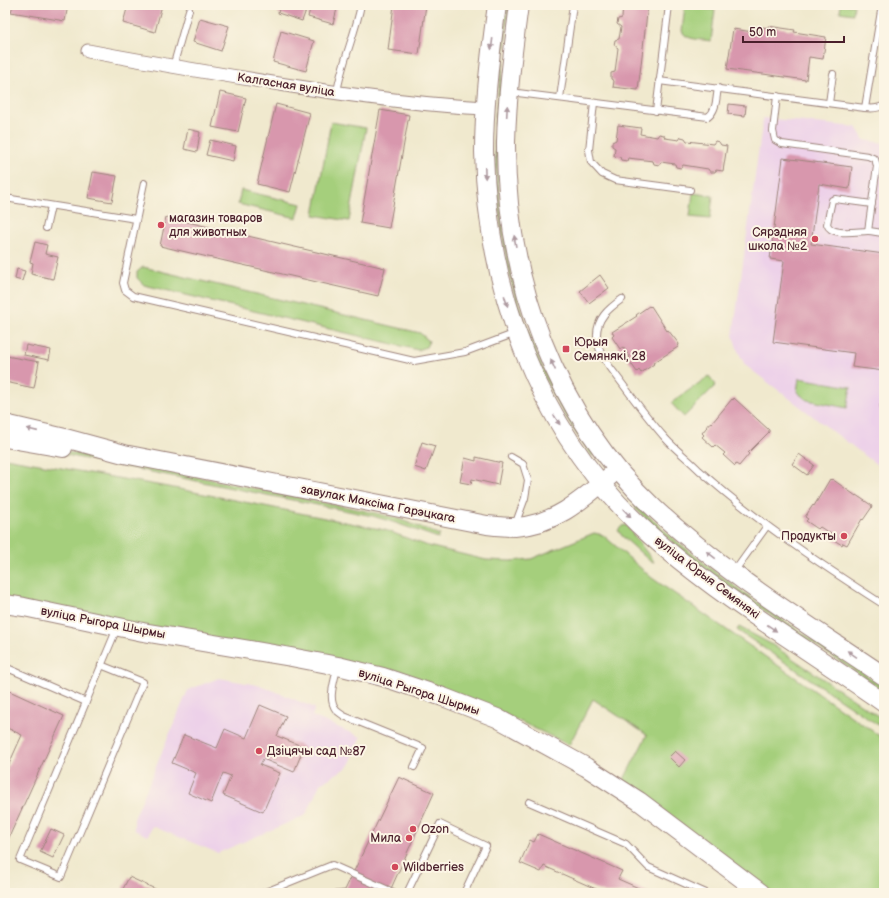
<svg xmlns="http://www.w3.org/2000/svg" width="889" height="898" font-family="'Balsamiq Sans',sans-serif">
	<style>
		.built { fill: #edd1e9 }
		.green { fill: #a5cf7c; stroke: #787754 }
		.building { fill: #d897ad }
		.lines { fill: none; stroke-linecap: round; stroke-linejoin: round }
		.lane-casing { stroke: #9d847c; stroke-width: 8 }
		.street-casing { stroke: #9d847c; stroke-width: 15 }
		.secondary-casing { stroke: #9d847c; stroke-width: 20 }
		.lane { stroke: #fff; stroke-width: 6 }
		.street { stroke: #fff; stroke-width: 13 }
		.secondary { stroke: #fff; stroke-width: 18 }
		.oneway { fill: #ae9aa0 }
		.poi-dot { fill: #d1495b; stroke: #fcf5e5; stroke-width: 1.5 }
		.labels { text-anchor: middle; dominant-baseline: central; stroke-width: 4; stroke-linejoin: round; paint-order: stroke }
		.street-label { font-size: 12px; fill: #4a1f2b; stroke: #fcf5e5 }
		.poi-label { font-size: 12px; fill: #4a1f2b; stroke: #fcf5e5; text-anchor: start }
	</style>
	<rect width="100%" height="100%" fill="#fcf5e5"/>
	<filter id="ink" filterUnits="userSpaceOnUse"><feTurbulence type="fractalNoise" baseFrequency=".025" numOctaves="2"/><feDisplacementMap in="SourceGraphic" scale="8" xChannelSelector="R" yChannelSelector="G"/><feConvolveMatrix kernelMatrix="1 2 1 2 8 2 1 2 1" color-interpolation-filters="sRGB"/></filter>
	<filter id="wash" filterUnits="userSpaceOnUse"><feTurbulence type="fractalNoise" baseFrequency=".012" numOctaves="4" result="noise"/><feDisplacementMap in="SourceGraphic" scale="16" xChannelSelector="R" yChannelSelector="G"/><feGaussianBlur stdDeviation="0.9" result="paint"/><feColorMatrix in="noise" values="0 0 0 0 0 0 0 0 0 0 0 0 0 0 0 0 0 1.4 0 .05"/><feComposite in="paint" operator="in"/></filter>
	<g filter="url(#wash)">
		<rect width="100%" height="100%" fill="#f0e9ce"/>
		<g class="built">
			<polygon points="763,118 856,127 864,140 884,143 884,470 745,365 738,351 733,335"/>
			<polygon points="219,678 262,686 315,708 312,716 361,737 349,766 320,784 306,815 218,853 152,826 148,836 134,830 134,819 188,690"/>
		</g>
		<g class="green">
			<polygon points="507,5 509,5 497,124 495,124"/>
			<polygon points="841,5 854,5 853,14 840,12"/>
			<path d="M685,6L715,10L711,41C702,39 686,41 682,31Z"/>
			<polygon points="331,122 366,128 349,221 314,215"/>
			<path d="M495,133H497C496,223 514,316 557,396C568,416 581,435 595,454L592,456C575,432 559,408 546,381C509,303 495,218 495,133Z"/>
			<polygon points="241,190 301,204 297,218 238,204"/>
			<polygon points="693,193 713,196 710,219 690,217"/>
			<polygon points="143,267 420,333 429,341 426,347 418,350 144,285 137,278 137,272"/>
			<polygon points="709,376 716,385 684,417 671,403"/>
			<polygon points="799,378 851,387 847,408 807,400 797,392"/>
			<polygon points="48,449 110,459 371,512 396,518 440,535 438,538 396,523 373,516 46,451"/>
			<polygon points="5,458 179,489 385,530 428,546 486,560 511,561 531,559 594,533 603,535 652,578 884,739 884,893 771,893 623,781 647,735 593,699 569,745 515,719 452,693 5,599"/>
			<path d="M637,505C710,577 800,630 884,687V691C849,667 814,644 778,620C728,586 678,551 635,508Z"/>
			<polygon points="626,525 654,562 651,562 622,536 618,530 622,526"/>
			<polygon points="739,627 771,644 884,720 884,729 737,630"/>
		</g>
		<g id="blocks">
			<g class="building">
				<polygon points="13,5 68,5 65,21 11,12"/>
				<polygon points="128,5 162,5 155,32 123,23"/>
				<polygon points="280,5 308,5 302,21 278,13"/>
				<polygon points="311,5 338,5 333,24 308,17"/>
				<polygon points="394,5 426,5 419,54 388,50"/>
				<polygon points="623,5 648,5 638,90 613,87 614,81 611,79 611,73 615,72 618,48 614,45 615,40 619,39 621,27 617,24 618,19 622,18"/>
				<polygon points="200,18 229,26 221,51 193,42"/>
				<polygon points="768,26 795,30 794,32 826,37 823,59 809,57 806,80 727,69 733,29 760,33 761,27 768,28"/>
				<polygon points="281,31 314,41 306,71 273,62"/>
				<polygon points="220,92 246,98 238,132 212,127"/>
				<polygon points="276,104 310,113 290,192 257,184"/>
				<polygon points="729,104 746,106 745,116 728,114"/>
				<polygon points="380,110 409,115 389,228 360,223"/>
				<polygon points="618,125 641,128 640,134 657,137 659,134 664,135 665,138 679,140 681,137 685,138 687,141 713,144 715,141 719,142 721,145 727,146 723,171 716,170 715,172 710,172 708,169 683,165 681,168 676,167 675,164 661,162 659,165 654,164 653,161 628,158 627,161 621,160 620,157 614,156 615,148 612,146 612,142 616,140"/>
				<polygon points="188,129 200,132 197,152 184,149"/>
				<polygon points="210,140 236,146 233,161 206,155"/>
				<polygon points="783,158 852,167 849,189 819,184 811,244 884,254 884,310 881,331 884,331 884,371 852,367 854,353 773,342 784,261 770,259"/>
				<polygon points="93,172 117,176 112,202 88,198"/>
				<polygon points="166,217 385,268 378,296 160,246"/>
				<polygon points="35,242 47,245 45,254 58,257 53,279 31,274 33,263 30,262"/>
				<polygon points="17,269 25,271 22,281 15,279"/>
				<polygon points="600,275 609,288 589,303 580,291"/>
				<polygon points="649,306 650,307 651,306 667,331 668,330 679,344 678,347 653,363 654,364 641,373 639,370 637,372 628,359 630,357 623,347 620,349 612,337 614,335 612,332 637,316 636,315"/>
				<polygon points="26,345 51,350 49,360 24,355"/>
				<polygon points="6,356 39,362 34,388 5,382"/>
				<polygon points="884,397 884,416 881,413 880,405"/>
				<polygon points="734,398 769,430 769,432 748,453 749,454 739,466 736,464 735,466 723,455 725,453 715,445 713,447 702,437 704,435 702,433 711,422 712,423 732,399 733,400"/>
				<polygon points="422,442 435,446 426,471 414,467"/>
				<polygon points="799,454 814,465 807,475 792,464"/>
				<polygon points="476,457 502,463 498,485 472,479 471,484 460,482 465,458 476,461"/>
				<polygon points="830,479 831,480 832,479 856,496 856,495 871,505 872,507 863,520 862,519 847,545 843,543 842,545 829,537 831,534 820,527 818,529 806,521 808,519 805,517 813,505 814,506"/>
				<polygon points="5,689 64,716 5,846 5,773 22,735 5,727"/>
				<polygon points="260,705 286,716 277,736 304,747 294,772 263,759 260,765 280,773 263,812 223,795 231,776 223,773 211,803 188,793 196,773 172,763 184,735 217,748 225,729 246,738"/>
				<polygon points="675,751 685,760 679,767 669,757"/>
				<polygon points="399,777 434,793 389,893 325,893 325,892 345,890"/>
				<polygon points="51,829 64,835 53,858 40,852"/>
				<polygon points="538,834 622,871 618,879 650,893 605,893 544,866 541,872 520,863 530,840 534,842"/>
				<polygon points="129,877 164,893 121,893"/>
			</g>
		</g>
	</g>
	<g filter="url(#ink)">
		<use href="#blocks" fill-opacity="0" stroke="#9d847c" stroke-width="1"/>
		<g class="lines">
			<g class="lane-casing">
				<g id="lane">
					<polyline points="173,67 189,10"/>
					<polyline points="659,81 865,108 882,5"/>
					<path d="M337,92C342,62 355,35 361,5"/>
					<path d="M510,92L708,117C717,110 716,98 718,88"/>
					<polyline points="777,96 773,131 775,140 782,144 868,156 875,159 877,166 868,231"/>
					<polyline points="560,98 573,5"/>
					<polyline points="594,103 589,150 591,162 602,174 615,180 690,190"/>
					<polyline points="829,103 833,74"/>
					<path d="M865,108C872,109 878,109 884,105"/>
					<polyline points="656,111 669,5"/>
					<polyline points="144,183 123,283 125,290 133,296 414,361 465,352 516,333"/>
					<polyline points="5,198 136,219"/>
					<path d="M872,204L835,199L832,200L827,224C831,237 858,231 868,231C873,231 879,233 884,233"/>
					<polyline points="46,228 51,206"/>
					<path d="M622,299C608,309 596,319 597,337C597,354 612,369 621,382C635,401 650,421 666,439C676,450 688,459 699,470C756,521 820,564 884,605"/>
					<polyline points="511,457 523,464 528,480 525,498 515,525"/>
					<polyline points="734,572 767,526"/>
					<polyline points="101,665 143,682 61,877 20,860 117,628"/>
					<polyline points="5,667 86,702"/>
					<path d="M337,668C335,680 327,699 336,710C338,712 341,714 344,716L423,748L414,767"/>
					<polyline points="529,802 626,844 648,867 706,893"/>
					<polyline points="263,893 332,865 395,893"/>
					<polyline points="407,893 440,824 486,846 464,893"/>
				</g>
			</g>
			<g class="street-casing">
				<path id="street" d="M88,51C156,64 224,75 292,86C356,96 421,105 486,108"/>
			</g>
			<g class="secondary-casing">
				<g id="secondary">
					<path d="M497,5C490,54 484,103 484,152C487,290 538,427 638,524C680,564 728,598 776,630C812,654 848,678 884,703"/>
					<path d="M519,5C513,50 507,96 506,142C505,277 555,416 655,509C724,573 806,623 884,676"/>
					<path d="M5,424L65,438L124,454L487,525C496,526 506,527 515,527C554,525 582,500 610,476"/>
					<polyline points="5,438 63,448"/>
					<polyline points="5,604 24,607 143,632 291,657 338,666 383,677 443,697 497,718 586,767 639,801 761,893"/>
				</g>
			</g>
			<use href="#lane" class="lane"/>
			<use href="#street" class="street"/>
			<use href="#secondary" class="secondary"/>
		</g>
		<defs><path id="oneway-solid" d="M-6-.8H1V-3.2L6.5 0L1 3.2V.8H-6Z"/></defs>
		<g class="oneway">
			<use href="#oneway-solid" transform="translate(492 44) rotate(97)"/>
			<use href="#oneway-solid" transform="translate(507 111) rotate(-87)"/>
			<use href="#oneway-solid" transform="translate(485 173) rotate(88)"/>
			<use href="#oneway-solid" transform="translate(515 241) rotate(-99)"/>
			<use href="#oneway-solid" transform="translate(506 301) rotate(73)"/>
			<use href="#oneway-solid" transform="translate(553 365) rotate(-114)"/>
			<use href="#oneway-solid" transform="translate(557 420) rotate(58)"/>
			<use href="#oneway-solid" transform="translate(32 430) rotate(-167)"/>
			<use href="#oneway-solid" transform="translate(627 513) rotate(46)"/>
			<use href="#oneway-solid" transform="translate(711 555) rotate(-143)"/>
			<use href="#oneway-solid" transform="translate(772 628) rotate(34)"/>
			<use href="#oneway-solid" transform="translate(852 654) rotate(-146)"/>
		</g>
	</g>
	<g class="poi-dot">
		<circle cx="161" cy="225" r="4"/>
		<circle cx="815" cy="239" r="4"/>
		<rect x="562" y="345" width="8" height="8" rx="2"/>
		<circle cx="844" cy="536" r="4"/>
		<circle cx="259" cy="751" r="4"/>
		<circle cx="413" cy="829" r="4"/>
		<circle cx="409" cy="838" r="4"/>
		<circle cx="395" cy="867" r="4"/>
	</g>
	<g class="labels">
		<g class="street-label">
			<text transform="translate(286 85) rotate(9)">Калгасная вуліца</text>
			<text transform="translate(378 504) rotate(11)">завулак Максіма Гарэцкага</text>
			<text transform="translate(707 578) rotate(37)">вуліца Юрыя Семянякі</text>
			<text transform="translate(103 623) rotate(11)">вуліца Рыгора Шырмы</text>
			<text transform="translate(419 692) rotate(18)">вуліца Рыгора Шырмы</text>
		</g>
		<g class="poi-label">
			<text x="169" y="218">магазин товаров<tspan x="169" dy="14">для животных</tspan></text>
			<text x="807" y="232" text-anchor="end">Сярэдняя<tspan x="807" dy="14">школа №2</tspan></text>
			<text x="574" y="342">Юрыя<tspan x="574" dy="14">Семянякі, 28</tspan></text>
			<text x="836" y="536" text-anchor="end">Продукты</text>
			<text x="267" y="751">Дзіцячы сад №87</text>
			<text x="421" y="829">Ozon</text>
			<text x="401" y="838" text-anchor="end">Мила</text>
			<text x="403" y="867">Wildberries</text>
		</g>
	</g>
	<rect width="889" height="898" fill="none" stroke="#fcf5e5" stroke-width="20"/>
	<path d="M743 36v6h101v-6" fill="none" stroke="#4a1f2b" stroke-width="2"/>
	<text x="749" y="36" font-size="12" fill="#4a1f2b" stroke="#fcf5e5" stroke-width="3" paint-order="stroke">50 m</text>
</svg>
